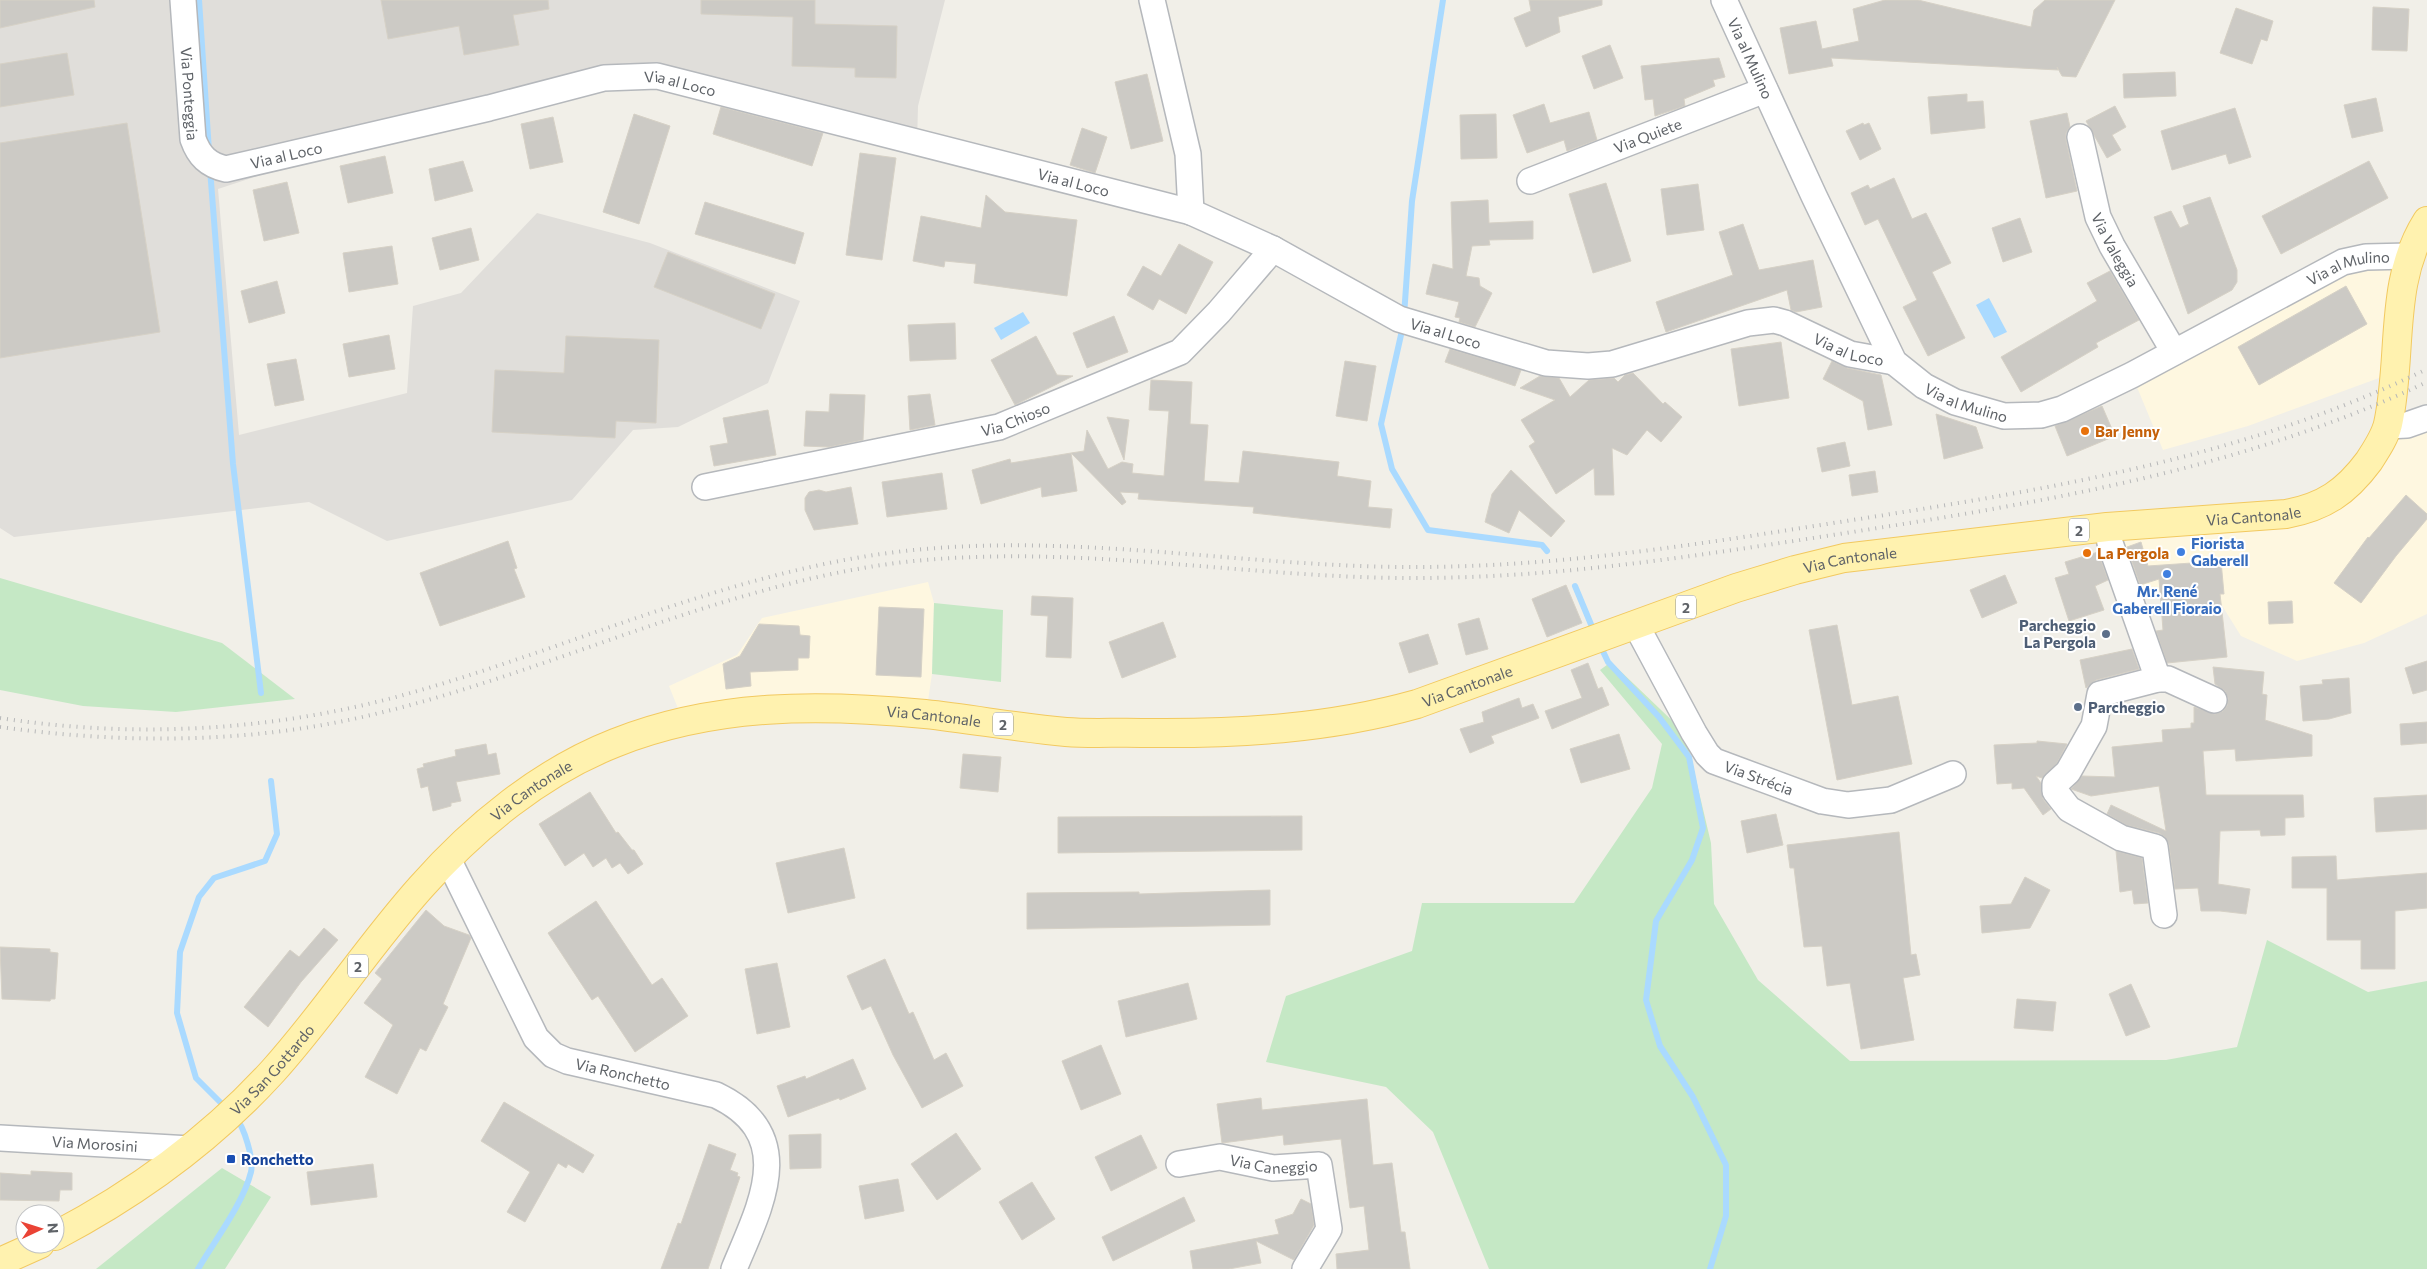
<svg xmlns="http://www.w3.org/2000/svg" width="2427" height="1269" font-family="Commissioner,sans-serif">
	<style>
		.commercial { fill: #fef7e0 }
		.industrial { fill: #e0deda }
		.green { fill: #c5e8c5 }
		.water { fill: #aadaff }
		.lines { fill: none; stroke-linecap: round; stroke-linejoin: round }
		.stream { stroke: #aadaff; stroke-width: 6 }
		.building { fill: #cccac5; stroke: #d6d1c6 }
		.minor-casing { stroke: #b5b8bc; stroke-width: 28 }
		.primary-casing { stroke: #f2c960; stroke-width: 30 }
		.minor { stroke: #fff; stroke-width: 25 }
		.primary { stroke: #fff2af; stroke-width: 28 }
		.rail { stroke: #b6b7b8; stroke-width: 4; stroke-dasharray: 1 6; stroke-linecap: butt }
		.food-dot { fill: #e8710a; stroke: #fff; stroke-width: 2 }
		.shop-dot { fill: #3f7fe0; stroke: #fff; stroke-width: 2 }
		.service-dot { fill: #5c6f8a; stroke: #fff; stroke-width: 2 }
		.transit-dot { fill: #1a4fb4; stroke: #fff; stroke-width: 2 }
		.labels { text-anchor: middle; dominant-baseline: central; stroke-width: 4; stroke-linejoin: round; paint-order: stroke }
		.shield { fill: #fff; stroke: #8f9295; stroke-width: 1 }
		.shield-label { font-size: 14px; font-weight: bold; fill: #5f6368 }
		.street-label { font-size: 15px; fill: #5f6368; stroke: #fff }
		.food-label { font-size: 15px; font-weight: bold; fill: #c56008; stroke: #fff; text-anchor: start }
		.shop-label { font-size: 15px; font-weight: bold; fill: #366cbe; stroke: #fff; text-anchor: start }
		.service-label { font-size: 15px; font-weight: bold; fill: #4e5e75; stroke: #fff; text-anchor: end }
		.transit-label { font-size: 15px; font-weight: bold; fill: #164399; stroke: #fff; text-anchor: start }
	</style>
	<rect width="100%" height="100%" fill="#f1efe8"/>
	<g class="commercial">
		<polygon points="2409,256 2397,344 2379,378 2248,426 2163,450 2132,375 2343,262"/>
		<polygon points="2427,424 2427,614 2364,643 2297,661 2241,636 2216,596 2128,594 2111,537 2345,504 2371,483 2389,455 2396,439"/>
		<polygon points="928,582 934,603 932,674 926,714 683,721 669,686 737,655 762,618"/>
	</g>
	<polygon class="industrial" points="0,0 945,0 918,106 917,144 657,76 324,154 218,189 239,435 407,393 413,306 461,293 537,213 650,243 800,301 768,383 678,427 633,430 572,500 387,541 309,502 14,537 0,528"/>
	<g class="green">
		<polygon points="0,578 222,643 295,699 176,712 83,706 0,690"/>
		<polygon points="934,603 1003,610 1001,682 932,674"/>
		<polygon points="1611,662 1685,733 1711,843 1714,904 1758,980 1850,1061 2166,1060 2237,1047 2267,940 2368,992 2427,981 2427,1269 1489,1269 1433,1132 1386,1087 1266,1062 1286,996 1412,951 1422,903 1574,903 1652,788 1662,744 1600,670"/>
		<polygon points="222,1168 271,1197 225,1269 96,1269"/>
	</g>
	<g class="water">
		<polygon points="1989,298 2007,332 1994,338 1976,305"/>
		<polygon points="1023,312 1030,323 1001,340 994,328"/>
	</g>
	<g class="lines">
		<g class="stream">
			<polyline points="199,0 209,151"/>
			<polyline points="210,169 233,464 261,693"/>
			<polyline points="1404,316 1412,201 1443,0"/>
			<polyline points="1403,326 1381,424 1392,469 1428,530 1542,545 1547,551"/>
			<polyline points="1575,586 1595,634"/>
			<polyline points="1600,645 1608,662 1659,717 1689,757 1703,828 1692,860 1656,921 1646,1000 1660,1046 1693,1097 1726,1165 1726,1216 1710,1269"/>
			<polyline points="227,1109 196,1078 177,1013 180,952 199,897 214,878 265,861 277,834 271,781"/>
			<path d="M198,1269C215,1240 243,1204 251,1172C254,1159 244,1127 236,1118"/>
		</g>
	</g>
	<g class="building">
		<polygon points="0,0 94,0 95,7 0,28"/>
		<polygon points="381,0 548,0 549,9 513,15 519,45 464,55 459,26 388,39"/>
		<polygon points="701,0 815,0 815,24 897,26 896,78 855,77 855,68 792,66 793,17 701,14"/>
		<polygon points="1529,0 1602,0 1602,5 1558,17 1560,32 1526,47 1514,18 1531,11"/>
		<polygon points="1885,0 1918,0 2031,27 2034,10 2045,0 2115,0 2076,77 2062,76 2057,67 2058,70 1831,58 1833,66 1789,74 1780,28 1816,21 1822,49 1859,41 1853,9"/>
		<polygon points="2373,7 2409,9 2407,51 2372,50"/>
		<polygon points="2236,8 2273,21 2267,41 2261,39 2252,64 2220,53"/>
		<polygon points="1610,45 1623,78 1594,89 1582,56"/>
		<polygon points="67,53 74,95 0,107 0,64"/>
		<polygon points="1719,58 1725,77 1713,80 1715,86 1684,99 1685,106 1655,116 1653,99 1645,100 1641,66"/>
		<polygon points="2175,72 2176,96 2124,98 2123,74"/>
		<polygon points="1147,74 1163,141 1131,149 1115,82"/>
		<polygon points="1967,94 1967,102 1983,101 1985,128 1931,134 1928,97"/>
		<polygon points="2376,98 2383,131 2352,138 2344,105"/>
		<polygon points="1544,104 1550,123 1589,112 1597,140 1567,151 1564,140 1527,153 1513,115"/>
		<polygon points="2115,106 2126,127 2112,135 2121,150 2107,158 2086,121"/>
		<polygon points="721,107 823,133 812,166 713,134"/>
		<polygon points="2235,108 2251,157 2229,164 2226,154 2172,170 2161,131"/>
		<polygon points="2067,113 2070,127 2066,133 2066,140 2077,191 2046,198 2030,121"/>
		<polygon points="634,114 670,126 639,224 603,212"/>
		<polygon points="1496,114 1497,158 1461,159 1460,115"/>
		<polygon points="553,117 563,162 530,169 521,124"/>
		<polygon points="127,123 160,332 0,358 0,143"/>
		<polygon points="1863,123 1864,125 1869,123 1881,149 1860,160 1846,131"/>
		<polygon points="1082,128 1107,137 1095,173 1070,165"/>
		<polygon points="860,153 896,158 882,260 846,255"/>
		<polygon points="385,156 393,193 348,203 340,166"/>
		<polygon points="463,161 473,191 435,201 429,169"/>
		<polygon points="2369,161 2388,198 2281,254 2262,216"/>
		<polygon points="1894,178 1912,219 1926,213 1951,263 1932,272 1965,338 1928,356 1903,307 1917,300 1878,219 1865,225 1851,193 1868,185 1870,189"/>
		<polygon points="287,182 299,233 264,241 253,190"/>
		<polygon points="1606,183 1631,261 1593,273 1569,194"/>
		<polygon points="1698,184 1704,230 1667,235 1661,189"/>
		<polygon points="986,195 1005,212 1077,220 1067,296 974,283 976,264 945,261 944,267 913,261 921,216 981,228"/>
		<polygon points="2210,197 2237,270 2237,282 2232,290 2188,314 2154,217 2171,211 2180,228 2189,224 2183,206"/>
		<polygon points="1488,200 1489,223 1533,221 1533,239 1489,240 1490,245 1472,246 1466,276 1479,278 1480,286 1492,293 1475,327 1459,322 1460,318 1455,317 1459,302 1426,294 1433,264 1453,269 1451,202"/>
		<polygon points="705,202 804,233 795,264 695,234"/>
		<polygon points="2020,218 2032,252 2003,262 1992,228"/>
		<polygon points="1743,224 1759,270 1813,260 1822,307 1796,312 1791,310 1787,290 1666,332 1656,302 1733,275 1719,232"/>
		<polygon points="471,228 479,260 440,270 432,238"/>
		<polygon points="1179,244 1213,262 1186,314 1159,299 1153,310 1127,295 1143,266 1161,276"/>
		<polygon points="392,246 398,284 349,292 343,253"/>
		<polygon points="668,252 775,294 761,329 654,287"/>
		<polygon points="2110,271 2139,320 2096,343 2098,347 2021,392 2001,357 2097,301 2087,283"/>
		<polygon points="277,281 285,313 249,323 241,291"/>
		<polygon points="2346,286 2367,324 2259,385 2238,347"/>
		<polygon points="1114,316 1128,352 1087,368 1073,333"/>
		<polygon points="955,323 956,359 910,361 908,325"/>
		<polygon points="389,335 395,369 349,377 343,344"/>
		<polygon points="566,336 659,340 656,423 616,421 615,438 492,432 495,370 564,373"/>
		<polygon points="1036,336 1057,375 1073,376 1015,405 991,360"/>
		<polygon points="1781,342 1789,398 1739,406 1731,349"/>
		<polygon points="1450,349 1521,370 1515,386 1445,362"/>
		<polygon points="296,359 304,400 275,406 267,364"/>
		<polygon points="1345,361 1376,366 1367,421 1336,416"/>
		<polygon points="1832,361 1847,368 1881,375 1892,425 1868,430 1863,401 1823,379"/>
		<polygon points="1633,373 1663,404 1665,402 1682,417 1661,442 1647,430 1627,455 1612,448 1614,495 1595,495 1594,468 1556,494 1529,446 1535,442 1521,420 1555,400 1520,388 1540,376 1559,378 1570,397 1589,380 1614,378 1618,382 1625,375"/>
		<polygon points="1151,380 1192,382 1190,424 1208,425 1204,481 1239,483 1243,451 1339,462 1337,476 1371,481 1368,507 1392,509 1390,528 1253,513 1254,507 1138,499 1139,493 1120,492 1126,502 1122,505 1071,453 1084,451 1087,430 1108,469 1122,462 1133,464 1132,473 1164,476 1169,411 1149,410"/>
		<polygon points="830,394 865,395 863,440 829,447 804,446 806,411 829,412"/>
		<polygon points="930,394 935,425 910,430 908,396"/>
		<polygon points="2102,406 2115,436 2067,456 2055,426"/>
		<polygon points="768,410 776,455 714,466 710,446 728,443 723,418"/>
		<polygon points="1936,414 1976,427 1983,448 1944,459"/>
		<polygon points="1107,417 1129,420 1124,460"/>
		<polygon points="1845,442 1850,466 1822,472 1817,448"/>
		<polygon points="1071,453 1077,491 1042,497 1041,487 981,504 972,470 1010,459 1011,463"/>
		<polygon points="1511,470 1565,521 1551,537 1519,510 1509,533 1485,522 1492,494"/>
		<polygon points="1875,471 1878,492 1852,496 1849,475"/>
		<polygon points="942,473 947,509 887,517 882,482"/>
		<polygon points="851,487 858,524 814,530 805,510 805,498 809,492 819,490 826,492"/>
		<polygon points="2406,495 2427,514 2427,519 2396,556 2361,603 2334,583 2368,537 2369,538"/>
		<polygon points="508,541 517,568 514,569 525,597 440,626 420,573"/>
		<polygon points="2141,542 2148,566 2221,561 2224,594 2220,594 2227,657 2167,663 2156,631 2163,630 2159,579 2140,585 2127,547"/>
		<polygon points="2098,552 2108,580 2095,586 2104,610 2069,621 2055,578 2069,574 2065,562"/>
		<polygon points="2005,575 2017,603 1982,618 1970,590"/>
		<polygon points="1566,585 1582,623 1547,637 1532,599"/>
		<polygon points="1032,596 1073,598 1071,658 1046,657 1048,616 1031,615"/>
		<polygon points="2292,601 2293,623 2269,624 2268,602"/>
		<polygon points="879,607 924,609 921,677 876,675"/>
		<polygon points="1479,618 1488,649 1466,655 1458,624"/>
		<polygon points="1163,622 1176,657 1122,678 1109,642"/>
		<polygon points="759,624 799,626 800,635 810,636 809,658 798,658 798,670 750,672 751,686 726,689 723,664 740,656"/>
		<polygon points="1837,625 1852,705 1898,696 1912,764 1837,780 1809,630"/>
		<polygon points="1428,634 1438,664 1409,673 1399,643"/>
		<polygon points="2132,649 2139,669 2096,680 2086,688 2080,660"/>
		<polygon points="2427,661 2427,690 2413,694 2405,668"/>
		<polygon points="1588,663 1598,689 1602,687 1609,705 1552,729 1545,711 1582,698 1571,670"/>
		<polygon points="2213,667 2264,672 2262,694 2267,695 2265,720 2312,735 2312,756 2236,761 2235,749 2203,751 2206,795 2303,795 2304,817 2285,818 2285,835 2261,836 2260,830 2220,831 2218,884 2250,889 2246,914 2220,911 2201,911 2198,888 2175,889 2169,845 2165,837 2159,833 2126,825 2107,814 2111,805 2166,831 2159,786 2091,796 2071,789 2082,776 2115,777 2112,747 2163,742 2162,730 2191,728 2191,723 2194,723 2194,707 2215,714 2223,711 2227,706 2228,698 2225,691 2215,684"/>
		<polygon points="2349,678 2351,713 2329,719 2303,721 2300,686 2323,684 2322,680"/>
		<polygon points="1519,698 1522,708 1533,704 1539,718 1491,736 1494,743 1470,753 1460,729 1484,722 1482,712"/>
		<polygon points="2427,722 2427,743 2401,745 2400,724"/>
		<polygon points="1619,734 1630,769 1581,783 1570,749"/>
		<polygon points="2037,741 2067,744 2057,763 2042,778 2036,776 2041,783 2043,799 2051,809 2043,815 2024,788 2012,789 2012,783 1997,784 1994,745 2037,743"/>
		<polygon points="486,744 488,755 496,753 500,774 456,782 461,801 451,803 451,806 433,811 428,786 421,788 417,769 424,767 423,764 456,756 455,750"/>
		<polygon points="963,754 1001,757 998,792 960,788"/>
		<polygon points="590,792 616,833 618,832 632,850 634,850 643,864 628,874 620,863 612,868 606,858 593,867 584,853 565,866 539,824"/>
		<polygon points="2427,795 2427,829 2376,832 2374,798"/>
		<polygon points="1776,814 1783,845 1747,853 1741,821"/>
		<polygon points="1302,816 1302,850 1058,853 1058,817"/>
		<polygon points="1899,832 1911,955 1916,954 1920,975 1903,978 1914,1040 1861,1049 1850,983 1827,986 1822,946 1804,947 1794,868 1790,868 1787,845"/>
		<polygon points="844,848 855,898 788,913 776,863"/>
		<polygon points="2116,851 2142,858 2148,903 2134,904 2132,890 2120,892"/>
		<polygon points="2336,856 2337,880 2427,873 2427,908 2395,911 2395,969 2361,969 2361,940 2327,940 2327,888 2292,888 2292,857"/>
		<polygon points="2025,877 2050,890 2030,928 1982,933 1980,906 2011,904"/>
		<polygon points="1270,890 1270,925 1027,929 1027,893 1139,892 1139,894"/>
		<polygon points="596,901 652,985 662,978 688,1016 635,1052 598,996 592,1000 548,933"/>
		<polygon points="426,910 444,926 469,935 471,938 443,1004 448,1007 426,1051 420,1048 397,1094 365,1077 393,1025 364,1003 382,979 375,973"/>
		<polygon points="324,928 338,940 301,982 268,1027 244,1007 290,950 299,957"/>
		<polygon points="0,947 50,949 50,952 58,953 55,999 51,999 50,1001 2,999"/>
		<polygon points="885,959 909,1014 913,1012 934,1060 946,1053 963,1086 922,1108 893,1055 871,1006 862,1010 847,976"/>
		<polygon points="777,963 790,1027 757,1034 745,969"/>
		<polygon points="1188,983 1197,1019 1126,1037 1118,1001"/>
		<polygon points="2131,984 2150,1027 2126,1036 2109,994"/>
		<polygon points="2017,999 2056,1002 2053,1031 2014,1028"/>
		<polygon points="1101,1045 1121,1094 1081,1110 1062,1061"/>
		<polygon points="853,1059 866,1089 840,1100 839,1098 788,1117 777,1086 805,1076 806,1079"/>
		<polygon points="1261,1098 1262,1110 1367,1099 1373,1165 1392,1163 1401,1232 1405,1232 1410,1269 1337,1269 1336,1254 1369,1250 1364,1206 1350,1208 1341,1139 1284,1145 1283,1135 1222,1143 1217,1104"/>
		<polygon points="504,1102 594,1155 583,1173 568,1164 566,1168 558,1163 525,1222 507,1212 530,1172 481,1141"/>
		<polygon points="956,1133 981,1169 937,1200 911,1164"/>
		<polygon points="821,1134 821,1168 790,1169 789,1135"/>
		<polygon points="1141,1135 1157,1168 1111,1191 1095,1157"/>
		<polygon points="709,1144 736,1154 730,1170 738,1173 737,1176 740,1177 708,1269 661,1269 678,1223 681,1224"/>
		<polygon points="373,1164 377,1197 311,1205 307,1172"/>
		<polygon points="31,1171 72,1173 72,1190 60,1190 59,1201 0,1200 0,1173 31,1175"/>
		<polygon points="898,1179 904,1211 865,1219 859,1186"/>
		<polygon points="1032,1182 1055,1219 1022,1240 999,1202"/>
		<polygon points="1184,1197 1195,1221 1113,1261 1102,1237"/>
		<polygon points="1301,1199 1311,1204 1314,1225 1294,1260 1256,1241 1261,1263 1229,1269 1193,1269 1190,1251 1279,1234 1275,1220 1293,1214"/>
	</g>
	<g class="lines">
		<g class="minor-casing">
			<g id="minor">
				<path id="s1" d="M183,0L193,139C199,156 208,165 226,169L489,108L604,78L657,76L1191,212L1273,249L1399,319L1546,363L1588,366L1612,364L1748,323L1774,320L1785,323L1850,354L1894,362"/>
				<polyline points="1152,0 1188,154 1191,212"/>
				<path id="s2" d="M1724,0L1814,196L1894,362L1924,386L1955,402L2004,416L2041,415L2062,409L2132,375L2343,262L2366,257L2409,256"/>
				<path id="s3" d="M2080,137L2098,217L2112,246L2174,352"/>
				<path id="s4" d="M1530,181L1765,90"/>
				<polyline points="2388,426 2407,425 2427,418"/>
				<path id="s5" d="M705,487L999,427L1180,352L1219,312L1273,249"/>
				<polyline points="2107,527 2110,543 2158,679"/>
				<path id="s6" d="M1636,625L1694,733L1707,754L1714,761L1822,801L1848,805L1891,800L1953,774"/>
				<path id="s7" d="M448,859L536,1038L553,1055L567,1061L716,1095C800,1135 760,1206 734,1269"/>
				<polyline points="2164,915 2155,847 2121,838 2069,809 2055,791 2055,784 2068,772 2094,726 2100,694 2158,679 2168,679 2214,700"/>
				<path id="s8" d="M0,1138L190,1149"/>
				<path id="s9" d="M1179,1164L1220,1157L1273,1168L1319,1165L1329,1229L1305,1269"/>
			</g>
		</g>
		<g class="primary-casing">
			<g id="primary">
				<path id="s10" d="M55,1236C135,1194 212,1138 273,1071C326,1012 369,945 421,887C474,827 541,772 615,743C715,703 820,704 925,714C972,719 1019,728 1066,732C1092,734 1119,732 1145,733C1237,734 1328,729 1417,704L1736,588L1795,570L1844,558L2107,527L2286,514C2324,507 2346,492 2369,461C2376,450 2385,437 2388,424C2403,356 2388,282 2427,221"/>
				<polyline points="0,1262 40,1244"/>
			</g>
		</g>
		<use href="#minor" class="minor"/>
		<use href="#primary" class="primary"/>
		<g class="rail">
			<path d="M0,718C135,739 275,731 407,694C571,648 726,573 896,552C1066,531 1236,566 1406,567C1548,568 1687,546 1827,524C2032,492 2238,461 2427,369"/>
			<path d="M0,727C124,744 249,744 371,715C549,673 713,587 896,563C1067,542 1236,577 1406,578C1552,579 1695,556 1839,534C2040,503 2241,470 2427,382"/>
		</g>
	</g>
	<g class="food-dot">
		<circle cx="2085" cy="431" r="5"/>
		<circle cx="2087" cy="553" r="5"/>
	</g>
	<g class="shop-dot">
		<circle cx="2181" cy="552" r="5"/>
		<circle cx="2167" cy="574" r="5"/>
	</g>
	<g class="service-dot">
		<circle cx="2106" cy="634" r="5"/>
		<circle cx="2078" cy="707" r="5"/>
	</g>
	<rect class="transit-dot" x="226" y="1154" width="10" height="10" rx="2.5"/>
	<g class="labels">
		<g class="shield">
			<rect x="2069" y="518.5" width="20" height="23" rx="4"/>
			<rect x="1676" y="595.5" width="20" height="23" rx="4"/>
			<rect x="993" y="712.5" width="20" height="23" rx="4"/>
			<rect x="348" y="954.5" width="20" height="23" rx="4"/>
		</g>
		<g class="shield-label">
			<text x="2079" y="530">2</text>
			<text x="1686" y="607">2</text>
			<text x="1003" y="724">2</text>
			<text x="358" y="966">2</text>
		</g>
		<g class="street-label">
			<text stroke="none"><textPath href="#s2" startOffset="64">Via al Mulino</textPath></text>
			<text stroke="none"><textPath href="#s1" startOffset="652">Via al Loco</textPath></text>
			<text stroke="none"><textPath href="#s1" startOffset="94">Via Ponteggia</textPath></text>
			<text stroke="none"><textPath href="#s4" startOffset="126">Via Quiete</textPath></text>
			<text stroke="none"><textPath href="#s1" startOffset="248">Via al Loco</textPath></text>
			<text stroke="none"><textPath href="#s1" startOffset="1058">Via al Loco</textPath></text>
			<text stroke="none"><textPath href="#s3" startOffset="119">Via Valeggia</textPath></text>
			<text stroke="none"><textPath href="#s2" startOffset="904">Via al Mulino</textPath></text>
			<text stroke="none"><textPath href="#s1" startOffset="1462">Via al Loco</textPath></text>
			<text stroke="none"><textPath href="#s1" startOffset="1882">Via al Loco</textPath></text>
			<text stroke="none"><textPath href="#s2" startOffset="484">Via al Mulino</textPath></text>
			<text stroke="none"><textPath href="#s5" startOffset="318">Via Chioso</textPath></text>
			<text stroke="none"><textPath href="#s10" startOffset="2428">Via Cantonale</textPath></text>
			<text stroke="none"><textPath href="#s10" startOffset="2022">Via Cantonale</textPath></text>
			<text stroke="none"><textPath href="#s10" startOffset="1618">Via Cantonale</textPath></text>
			<text stroke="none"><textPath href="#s10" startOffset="1078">Via Cantonale</textPath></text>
			<text stroke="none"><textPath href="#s6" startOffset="205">Via Strécia</textPath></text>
			<text stroke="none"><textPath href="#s10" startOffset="658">Via Cantonale</textPath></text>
			<text stroke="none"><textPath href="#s10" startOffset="275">Via San Gottardo</textPath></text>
			<text stroke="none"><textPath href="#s7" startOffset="296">Via Ronchetto</textPath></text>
			<text stroke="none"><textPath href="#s8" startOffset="95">Via Morosini</textPath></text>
			<text stroke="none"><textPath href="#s9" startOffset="96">Via Caneggio</textPath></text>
		</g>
		<g class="food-label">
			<text x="2095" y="431">Bar Jenny</text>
			<text x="2097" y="553">La Pergola</text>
		</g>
		<g class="shop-label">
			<text x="2191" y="543">Fiorista<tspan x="2191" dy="17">Gaberell</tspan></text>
			<text x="2167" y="591" text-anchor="middle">Mr. René<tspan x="2167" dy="17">Gaberell Fioraio</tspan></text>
		</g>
		<g class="service-label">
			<text x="2096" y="625">Parcheggio<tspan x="2096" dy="17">La Pergola</tspan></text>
			<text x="2088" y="707" text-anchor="start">Parcheggio</text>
		</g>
		<g class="transit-label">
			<text x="241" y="1159">Ronchetto</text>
		</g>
	</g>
	<g transform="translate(40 1229) rotate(86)"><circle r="24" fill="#ffffff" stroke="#bfc1c3"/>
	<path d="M0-4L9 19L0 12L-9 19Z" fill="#ea4335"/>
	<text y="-8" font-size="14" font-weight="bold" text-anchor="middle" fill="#5f6368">N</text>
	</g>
</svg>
